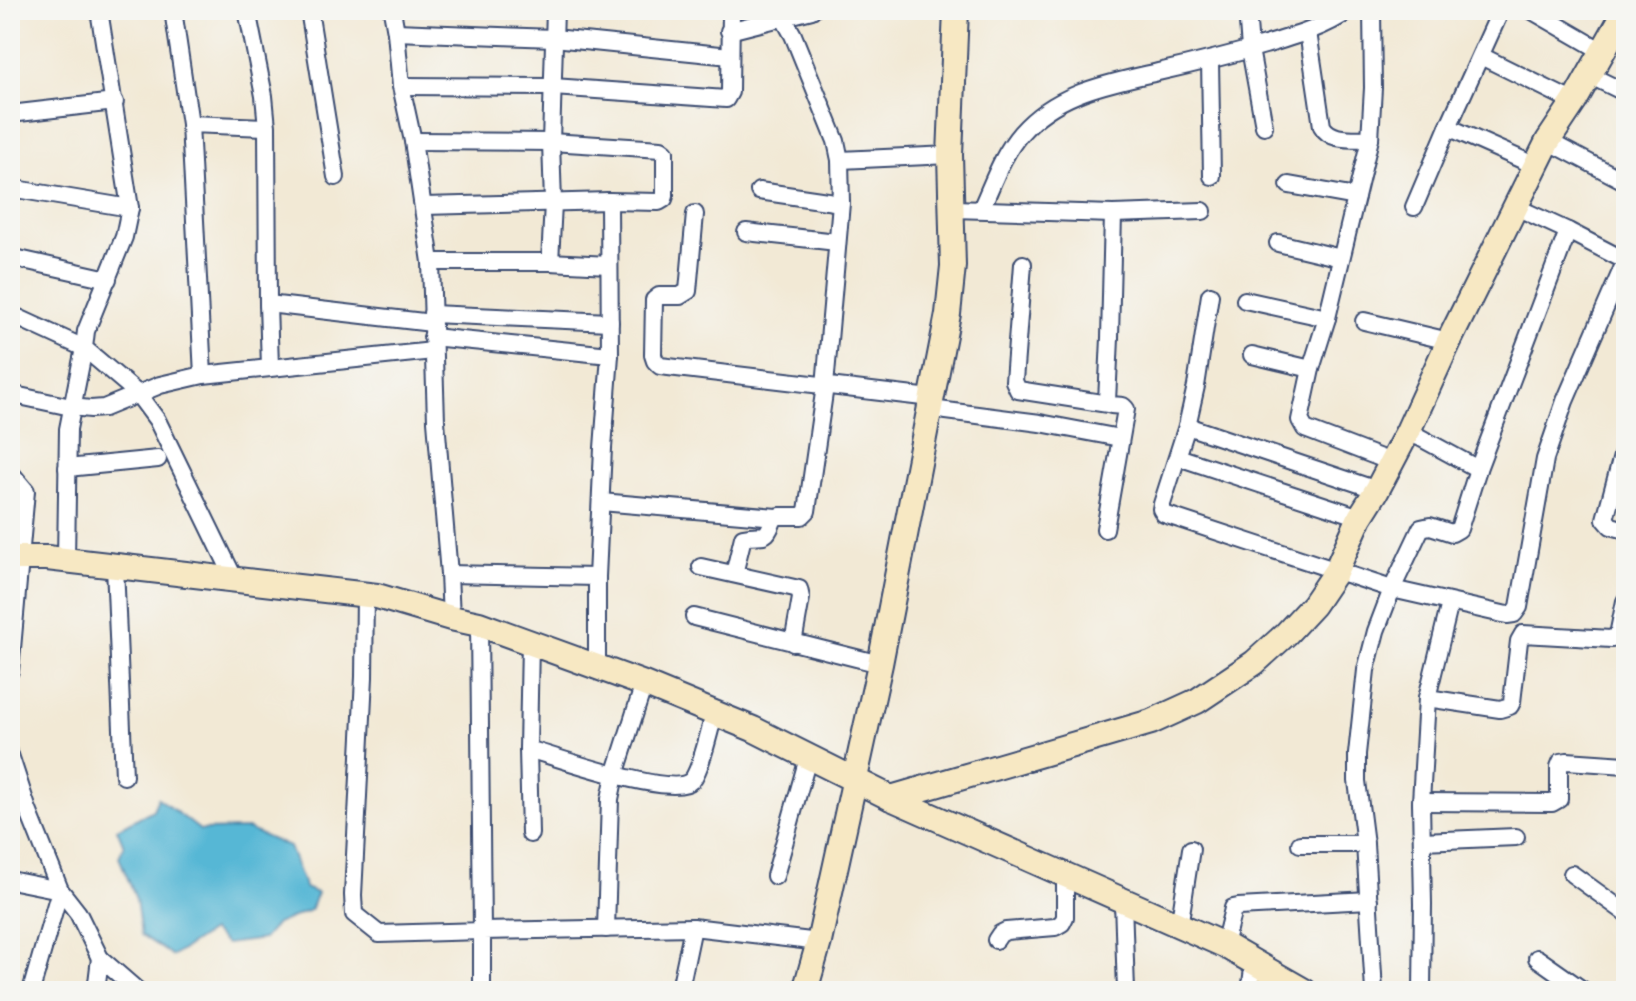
<svg xmlns="http://www.w3.org/2000/svg" width="1636" height="1001" font-family="Alegreya,serif">
	<style>
		.water { fill: #56b7d5; stroke: #38739a; stroke-width: 2 }
		.lines { fill: none; stroke-linecap: round; stroke-linejoin: round }
		.street-casing { stroke: #3b4b70; stroke-width: 20 }
		.secondary-casing { stroke: #3b4b70; stroke-width: 28 }
		.street { stroke: #fff; stroke-width: 16 }
		.secondary { stroke: #f7e8c3; stroke-width: 24 }
	</style>
	<rect width="100%" height="100%" fill="#f6f6f2"/>
	<filter id="ink" filterUnits="userSpaceOnUse"><feTurbulence type="fractalNoise" baseFrequency=".0125" numOctaves="2"/><feDisplacementMap in="SourceGraphic" scale="16" xChannelSelector="R" yChannelSelector="G"/><feConvolveMatrix kernelMatrix="1 2 1 2 8 2 1 2 1" color-interpolation-filters="sRGB"/></filter>
	<filter id="wash" filterUnits="userSpaceOnUse"><feTurbulence type="fractalNoise" baseFrequency=".006" numOctaves="4" result="noise"/><feDisplacementMap in="SourceGraphic" scale="32" xChannelSelector="R" yChannelSelector="G"/><feGaussianBlur stdDeviation="1.8" result="paint"/><feColorMatrix in="noise" values="0 0 0 0 0 0 0 0 0 0 0 0 0 0 0 0 0 1.4 0 .05"/><feComposite in="paint" operator="in"/></filter>
	<g filter="url(#wash)">
		<rect width="100%" height="100%" fill="#f2e9d5"/>
		<polygon class="water" points="158,798 200,830 248,829 289,847 305,888 317,893 310,910 276,924 263,939 226,944 211,931 173,956 141,935 136,899 119,857 124,846 117,829 153,810"/>
	</g>
	<g filter="url(#ink)">
		<g class="lines">
			<g class="street-casing">
				<g id="street">
					<polyline points="99,10 130,208 124,237 86,331 84,348 137,393 157,420 235,580"/>
					<polyline points="173,10 190,124"/>
					<polyline points="247,10 264,96 267,127 268,304 270,367"/>
					<polyline points="309,10 336,177"/>
					<polyline points="392,10 396,32 401,86 413,141 431,262 436,421 449,574 451,618"/>
					<polyline points="1247,10 1250,49 1264,126"/>
					<polyline points="1372,10 1373,88 1370,139 1327,318 1311,369 1300,420 1305,429 1391,462"/>
					<polyline points="1531,10 1602,51"/>
					<polyline points="729,31 812,10"/>
					<polyline points="396,32 554,38 730,56"/>
					<path d="M1308,32L1322,126C1331,142 1353,138 1370,139"/>
					<polyline points="1481,56 1574,102"/>
					<polyline points="1210,61 1212,176"/>
					<polyline points="1589,75 1626,93"/>
					<polyline points="401,86 553,87 726,99 730,92 731,10"/>
					<polyline points="10,114 115,102"/>
					<polyline points="1448,127 1501,10"/>
					<polyline points="413,141 551,142 661,149 665,152 665,196 664,199 659,202 609,201 424,206"/>
					<polyline points="1548,141 1626,182"/>
					<polyline points="840,160 950,155"/>
					<polyline points="1289,185 1356,197"/>
					<polyline points="10,188 130,208"/>
					<polyline points="759,191 841,203"/>
					<polyline points="1414,207 1448,127 1536,166"/>
					<polyline points="1516,207 1568,231"/>
					<polyline points="953,209 1113,214 1203,211"/>
					<path d="M981,209C993,183 1002,155 1021,133C1057,92 1107,84 1158,72C1194,64 1230,55 1265,45C1295,36 1324,28 1350,10"/>
					<polyline points="695,214 688,291 680,296 659,296 654,300 653,355 655,361 660,366 931,398"/>
					<polyline points="746,232 837,242"/>
					<polyline points="1278,243 1341,258"/>
					<polyline points="10,257 108,279"/>
					<polyline points="431,262 550,262 609,265"/>
					<polyline points="550,262 553,203 551,142 555,10"/>
					<polyline points="1023,264 1014,381 1018,390 1108,404"/>
					<polyline points="1210,295 1196,386 1187,426 1162,504 1161,509 1164,514 1392,589 1507,615 1514,614 1519,607 1545,459 1565,401 1626,260"/>
					<polyline points="1245,300 1327,318"/>
					<polyline points="268,304 432,323"/>
					<polyline points="10,314 84,348 68,429 66,560"/>
					<polyline points="432,314 610,322"/>
					<polyline points="1364,321 1449,341"/>
					<polyline points="432,337 610,355"/>
					<polyline points="1252,355 1311,369"/>
					<polyline points="203,375 190,124 267,127"/>
					<polyline points="10,394 71,407 91,409 104,408 160,385 203,375 433,351"/>
					<polyline points="931,409 1040,423 1120,438"/>
					<polyline points="1187,426 1377,490"/>
					<polyline points="1408,431 1478,469"/>
					<polyline points="1626,441 1605,519 1611,526 1626,530"/>
					<polyline points="1178,457 1360,517"/>
					<polyline points="67,468 158,459"/>
					<polyline points="10,472 26,491 10,671"/>
					<polyline points="601,502 777,517"/>
					<polyline points="1105,529 1126,409 1123,406 1111,405 1107,401 1110,338 1113,214"/>
					<polyline points="115,566 124,776"/>
					<polyline points="701,567 799,589 801,598 793,643"/>
					<polyline points="449,574 597,577"/>
					<path d="M734,574L743,537C765,532 765,543 774,518L780,516H802L807,511L825,386L841,203L840,160L836,141L793,35L779,10"/>
					<polyline points="365,595 364,677 353,895 354,914 379,934 482,931 479,624"/>
					<polyline points="694,617 880,664"/>
					<polyline points="597,666 597,577 603,448 610,355 609,201"/>
					<polyline points="1427,698 1500,709 1510,706 1512,702 1519,641 1523,634 1611,639 1618,635 1625,601"/>
					<path d="M528,749C556,757 674,799 692,780C701,769 710,729 714,714"/>
					<polyline points="10,755 28,810 60,890 78,913 100,958 138,991"/>
					<polyline points="1421,802 1552,803 1559,799 1559,767 1561,762 1567,761 1626,765"/>
					<polyline points="530,834 528,749 530,642"/>
					<polyline points="1422,841 1516,837"/>
					<polyline points="1300,844 1365,844"/>
					<polyline points="1572,874 1626,913"/>
					<polyline points="775,876 808,758"/>
					<polyline points="10,880 60,890 31,991"/>
					<polyline points="1123,901 1126,991"/>
					<polyline points="1179,927 1191,849"/>
					<polyline points="606,929 610,799 615,775 644,684"/>
					<polyline points="996,940 1000,934 1006,931 1055,927 1062,923 1065,917 1065,875"/>
					<polyline points="1224,945 1232,913 1233,908 1238,907 1369,900"/>
					<polyline points="1537,958 1584,991"/>
					<polyline points="681,984 693,927"/>
					<polyline points="96,991 100,958"/>
					<polyline points="482,991 482,931 693,927 819,942"/>
					<polyline points="1250,991 1254,961"/>
					<polyline points="1374,991 1365,844 1357,781 1357,754 1366,670 1376,631 1392,589 1421,528 1430,526 1452,533 1459,529 1478,469 1568,231 1626,261"/>
					<polyline points="1422,991 1423,904 1421,802 1427,698 1450,603"/>
				</g>
			</g>
			<g class="secondary-casing">
				<g id="secondary">
					<polyline points="10,558 47,558 377,596 451,618 479,624 644,684 753,729 891,798 1224,945 1304,991"/>
					<polyline points="891,798 1151,722 1197,701 1254,663 1286,634 1313,605 1336,571 1360,517 1377,490 1408,431 1449,341 1548,141 1574,102 1626,10"/>
					<polyline points="805,991 819,942 880,664 948,314 953,266 950,155 956,10"/>
				</g>
			</g>
			<use href="#street" class="street"/>
			<use href="#secondary" class="secondary"/>
		</g>
	</g>
	<rect width="1636" height="1001" fill="none" stroke="#f6f6f2" stroke-width="40"/>
</svg>
